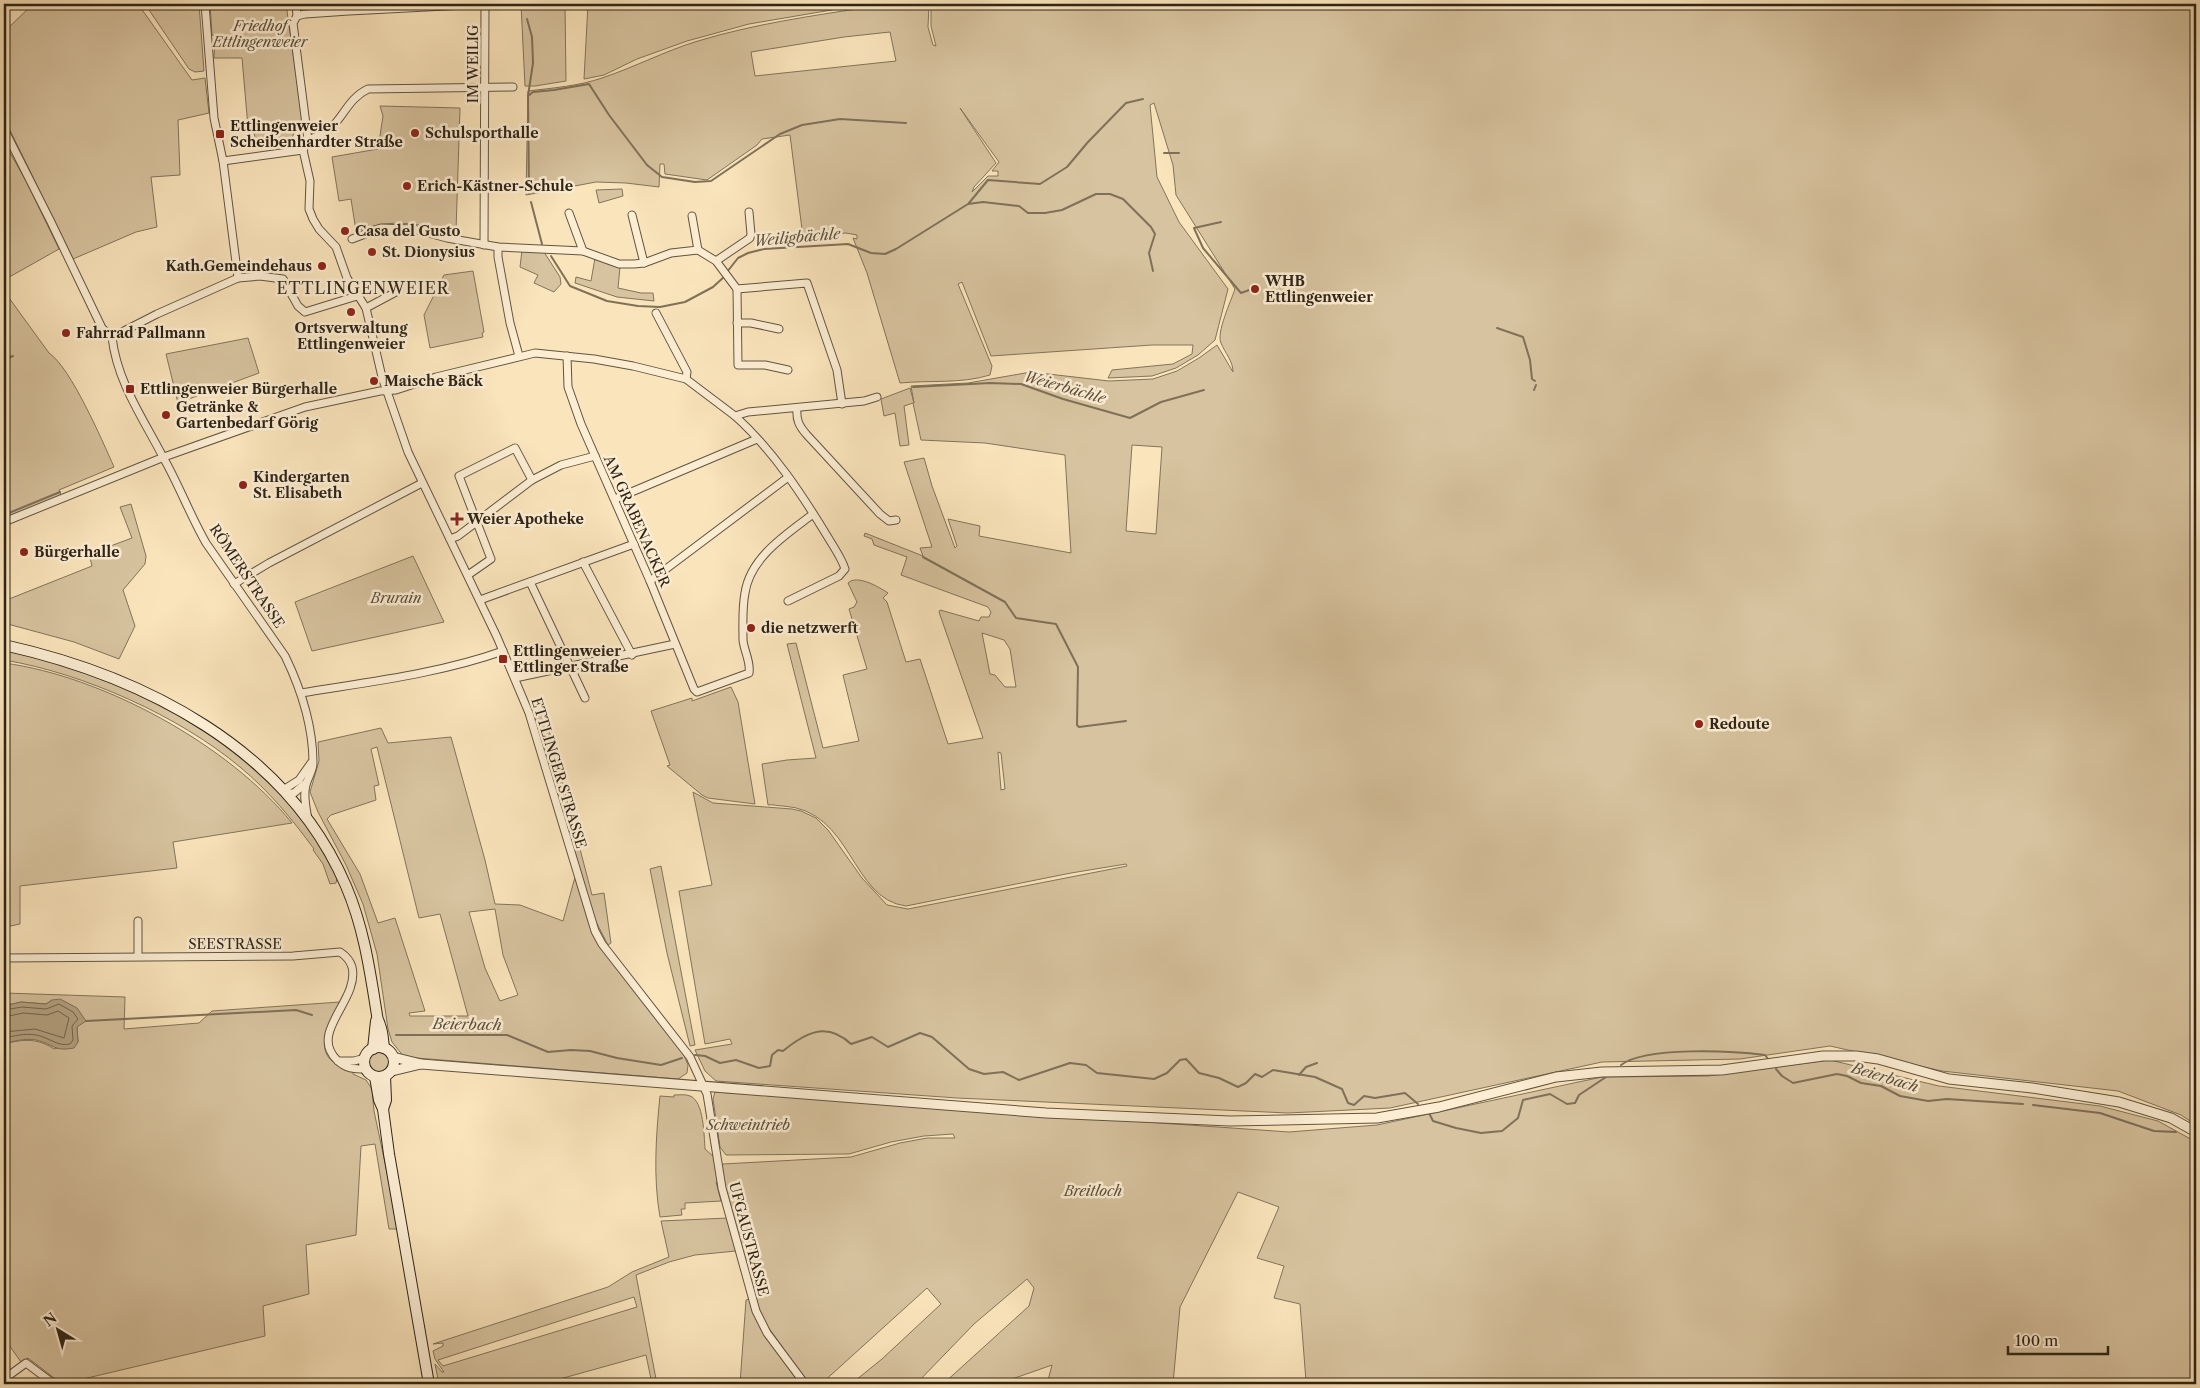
<svg xmlns="http://www.w3.org/2000/svg" width="2200" height="1388" font-family="'Libre Caslon Text',serif">
	<style>
		.green { fill: #d7c39f; stroke: #82745b; fill-rule: evenodd }
		.water { fill: #b5a383; stroke: #7f7058 }
		.lines { fill: none; stroke-linecap: round; stroke-linejoin: round }
		.shore { stroke: #72644d; stroke-width: 1 }
		.stream { stroke: #7f7058; stroke-width: 2 }
		.minor-casing { stroke: #615440; stroke-width: 9 }
		.tertiary-casing { stroke: #615440; stroke-width: 11 }
		.secondary-casing { stroke: #2e2417; stroke-width: 12 }
		.minor { stroke: #fcedd3; stroke-width: 7 }
		.tertiary { stroke: #fcedd3; stroke-width: 9 }
		.secondary { stroke: #fcedd3; stroke-width: 10 }
		.poi-dot { fill: #8f2418; stroke: #fcedd3; stroke-width: 2 }
		.labels { text-anchor: middle; dominant-baseline: central; stroke-width: 5; stroke-linejoin: round; paint-order: stroke }
		.park-label { font-size: 14px; font-style: italic; fill: #584c39; stroke: #fcedd3 }
		.street-label { font-size: 14px; fill: #2e2417; stroke: #fcedd3 }
		.poi-label { font-size: 14px; font-weight: bold; fill: #2e2417; stroke: #fcedd3; text-anchor: start }
		.water-label { font-size: 15px; font-style: italic; fill: #5d503d; stroke: #fcedd3 }
		.quarter-label { font-size: 16px; letter-spacing: 1px; fill: #2e2417; stroke: #fcedd3 }
	</style>
	<rect width="100%" height="100%" fill="#fae4bb"/>
	<filter id="stains"><feTurbulence type="fractalNoise" baseFrequency=".004" numOctaves="4"/><feColorMatrix values="0 0 0 0 .2 0 0 0 0 .09 0 0 0 0 .02 0 0 0 .5 -.17"/></filter>
	<radialGradient id="worn" r=".72"><stop offset=".6" stop-color="#630" stop-opacity="0"/><stop offset="1" stop-color="#630" stop-opacity=".3"/></radialGradient>
	<g class="green">
		<polygon points="33,4 138,4 192,80 205,78 209,113 178,120 180,175 151,177 157,227 136,232 73,259 4,118 4,32"/>
		<polygon points="145,4 199,4 204,71 195,72 189,69"/>
		<polygon points="210,4 286,4 304,130 294,133 292,138 256,143 253,127 248,127 242,58 214,58 215,36 212,35"/>
		<polygon points="521,4 565,4 566,81 535,86 525,86"/>
		<polygon points="588,4 867,4 749,24 687,41 637,59 604,75 584,79"/>
		<path d="M873,4H929L928,27L933,45L936,46L931,26V4H2196V1125L2181,1115L2118,1091L1942,1071L1830,1046L1740,1059L1602,1062L1390,1108L1288,1113L957,1098L716,1081L705,1071L695,1050L732,1044L730,1039L705,1044L679,891L712,885L693,792L713,803L792,809L801,811L816,818L828,830L862,878L887,905L908,909L1127,866L1126,864L1071,873L906,906C850,899 853,810 783,806C777,806 773,804 768,805L762,764L787,760L816,758L787,644L796,643L823,748L859,741L843,675L867,669L849,609L854,607L857,602L848,583C857,574 879,587 888,593L883,598L887,602L906,662L920,659L948,744L983,738L939,612L940,610L979,621L981,617H989L991,612L988,607L901,575L907,557L874,545L872,539L864,536L865,533L923,556L920,548L932,547L904,462L924,458L932,486L955,548L957,546L948,519L980,526L979,536L1071,553L1065,455L985,443L921,440L913,403L904,406L909,445L900,446L895,413L884,416L881,399L910,388L914,403L911,386L968,383L1031,372L1109,381L1153,379L1177,371L1199,358L1217,345L1233,372C1233,361 1225,353 1221,343C1216,333 1231,301 1235,289L1176,195L1173,165L1154,103L1150,105L1157,177L1179,222L1228,289L1215,340L1198,355L1176,368L1152,376L1108,378L1112,370L1173,364L1192,354L1193,345H1152L991,356L962,282L958,284L992,366L990,375C961,384 930,380 900,383L867,273L853,238L857,239V235L846,233L803,237L790,135L762,139L757,145L707,180L665,174L664,164H660L659,187L626,183L596,182L526,195L528,91C552,88 579,86 602,78C635,67 665,51 698,41C754,24 811,16 869,7ZM890,32L896,61L755,76L751,52L844,37ZM960,108L999,162L992,171H998V176H988L972,192L974,187L996,163ZM1132,445L1162,447L1156,534L1126,531ZM982,633L1004,640L1010,649L1016,687H1005L995,675L990,674ZM998,752L1001,753L1005,789L1001,790Z"/>
		<path d="M380,106L460,108L456,231C417,225 395,217 356,231L351,199L339,201L332,157L378,149L383,116Z"/>
		<polygon points="4,142 26,181 59,249 4,280"/>
		<polygon points="622,189 623,196 599,203 596,190"/>
		<polygon points="522,250 544,252 560,277 561,284 554,292 534,283 538,275 520,267"/>
		<polygon points="595,258 620,267 618,288 641,293 653,293 654,301 617,297 575,283 576,277 591,281"/>
		<polygon points="473,271 484,332 482,333 483,337 430,348 424,315 444,275"/>
		<path d="M4,291L49,353C71,368 102,440 114,467L59,490L61,495L4,519Z"/>
		<polygon points="248,338 259,373 178,403 166,354"/>
		<polygon points="131,504 146,556 145,564 123,590 135,626 119,659 74,642 4,623 4,601 92,566 89,554 132,538 120,507"/>
		<polygon points="413,556 444,622 312,651 295,602"/>
		<path d="M4,650C76,665 148,695 210,735C236,752 260,775 282,796C305,818 322,850 337,878L336,883L330,884L323,864L313,850L314,849C292,819 269,791 240,767C179,716 83,673 4,660Z"/>
		<path d="M4,663C103,676 229,745 292,823L173,842L177,868L20,886V924L6,927L4,883Z"/>
		<polygon points="731,687 738,702 755,804 708,798 702,795 667,766 670,765 651,711 692,698 692,701"/>
		<polygon points="541,710 544,711 592,895 604,893 611,943 608,945 592,914 533,712"/>
		<path d="M381,728L388,743L451,737L485,860L495,904L520,905L563,921L575,877L590,927L599,945L681,1048L688,1065L687,1073L678,1079L404,1057L392,1042L388,1029L377,954L363,904L346,865L318,812L310,792L319,761L318,742ZM377,747L419,918L440,914L468,1016H410L409,1013L425,1011L395,918L378,923L360,874L327,819L331,815L376,800L374,786L379,785L371,749ZM495,909L503,955L518,995L500,1001L485,968L469,912Z"/>
		<polygon points="661,866 695,1045 690,1046 667,953 650,869"/>
		<path d="M4,993L125,997L124,1029L199,1023L212,1011L340,1002C325,1029 309,1061 353,1070V1074L366,1080L372,1089L374,1111L399,1229H389L375,1144L361,1146L356,1235L306,1245L309,1294L263,1306L265,1336L62,1384L28,1358L21,1362L4,1338V1044C23,1039 38,1038 54,1049L78,1042L77,1027L52,1000L46,1004L21,1002L4,1006Z"/>
		<circle cx="379" cy="1062" r="11"/>
		<polygon points="1830,1060 1939,1086 2100,1106 2158,1121 2196,1142 2196,1384 1310,1384 1306,1381 1300,1304 1274,1298 1284,1266 1257,1258 1279,1207 1238,1192 1180,1307 1173,1384 1047,1384 1052,1365 998,1384 943,1384 1029,1306 1034,1288 1027,1279 974,1324 916,1384 851,1384 882,1359 941,1304 927,1288 821,1384 809,1384 763,1320 755,1298 725,1190 721,1167 723,1164 851,1157 900,1143 927,1138 955,1138 953,1134 924,1136 891,1142 849,1154 726,1155 720,1147 713,1099 715,1092 1289,1132 1377,1125 1602,1077 1708,1076"/>
		<path d="M674,1095C679,1095 686,1094 690,1096C704,1101 704,1136 705,1149L715,1158L718,1181L716,1182L721,1201L685,1203V1209H681L682,1215L660,1217C653,1178 656,1135 660,1096L674,1097Z"/>
		<path d="M728,1218L736,1251L695,1255L669,1262L636,1275L657,1384H652L646,1355L542,1384H439L435,1364L442,1372H444L435,1359L433,1351L443,1346V1343L433,1344L608,1287L632,1272L669,1257L661,1221ZM634,1297L637,1307L443,1366L438,1360Z"/>
		<polygon points="749,1299 756,1318 802,1384 740,1384 746,1300"/>
	</g>
	<path class="water" d="M60,999L77,1008L86,1021L77,1027L78,1042L74,1048C54,1052 53,1044 36,1040C25,1038 14,1041 4,1044V1006L21,1002L46,1004L52,1000Z"/>
	<g class="lines">
		<g class="shore">
			<path d="M4,1010L22,1007L46,1009L59,1004L73,1012L78,1019L72,1026L73,1040L70,1044C57,1047 49,1037 36,1035C25,1033 14,1036 4,1038"/>
			<polyline points="4,1017 23,1013 47,1015 58,1011 69,1018 64,1038 35,1029 4,1032"/>
		</g>
		<g class="stream">
			<polyline points="527,19 532,37 533,63 528,96 529,194"/>
			<polyline points="528,96 533,92 554,90 589,84 609,115 647,165 662,177 695,182 711,181 780,134 802,125 840,119 906,123"/>
			<polyline points="1164,153 1179,153"/>
			<polyline points="531,202 542,244"/>
			<polyline points="969,203 988,180 1040,184 1067,167 1088,142 1126,103 1143,99"/>
			<polyline points="1221,222 1194,228 1203,248 1241,293 1252,289"/>
			<polyline points="551,256 570,286 607,301 638,306 660,307 685,302 713,287 725,276"/>
			<polyline points="727,272 738,258 748,253 764,249 848,244 871,253 885,254 896,249 968,204 983,202 1019,206 1028,213 1045,213 1062,210 1096,194 1110,194 1123,199 1151,227 1155,234 1149,253 1153,271"/>
			<polyline points="1497,328 1523,337 1530,360 1532,379 1535,381"/>
			<polyline points="4,360 13,356"/>
			<polyline points="913,387 990,383 1021,384 1063,399 1130,418 1161,402 1204,390"/>
			<polyline points="1534,390 1536,385"/>
			<polyline points="4,515 60,492"/>
			<polyline points="923,557 1005,602 1016,618 1056,624 1078,667 1077,725 1079,727 1126,721"/>
			<polyline points="86,1021 296,1010 312,1015"/>
			<polyline points="396,1035 507,1035 548,1052 571,1050 590,1051 617,1058 661,1065 682,1058"/>
			<path d="M695,1055L705,1056L720,1063L736,1060L759,1068L770,1066L772,1055L778,1050L783,1051C805,1033 826,1021 851,1044L872,1037L888,1047L920,1033L932,1037L969,1069L984,1074L1003,1072L1019,1080L1070,1063L1086,1065L1097,1073L1154,1079L1167,1073L1180,1060L1186,1059L1199,1073L1219,1078L1238,1087L1246,1083L1255,1074L1262,1077L1273,1070L1315,1077L1342,1089L1348,1103L1354,1105L1364,1096L1375,1098L1405,1093L1418,1104"/>
			<path d="M1621,1065C1646,1046 1733,1051 1765,1055L1768,1059"/>
			<polyline points="1776,1069 1782,1076 1793,1083 1837,1074 1847,1076 1861,1083 1881,1086 1900,1096 1928,1101 1947,1099 2023,1104"/>
			<polyline points="1299,1075 1306,1067 1317,1063"/>
			<polyline points="2033,1105 2100,1113 2154,1131 2176,1132"/>
			<polyline points="1429,1113 1433,1121 1456,1128 1481,1133 1502,1131 1518,1118 1523,1100 1550,1094 1567,1104 1575,1103 1579,1095 1606,1077"/>
		</g>
		<g class="minor-casing">
			<g id="minor">
				<polyline points="205,4 214,118 223,161 238,278"/>
				<polyline points="296,4 297,16 293,23 308,140 303,150 310,181 309,209 313,219 319,229 336,247 347,278 366,308 382,377 408,452 497,637 529,713 595,931 602,944 690,1057 707,1094 722,1188 756,1311 767,1333 805,1384"/>
				<polyline points="297,16 305,14 349,11 485,4"/>
				<polyline points="4,129 51,222 102,328 112,337"/>
				<path d="M308,140C315,137 324,134 330,129C344,116 349,98 368,89L513,87"/>
				<polyline points="223,161 303,150"/>
				<polyline points="569,213 583,251"/>
				<polyline points="632,215 644,263"/>
				<polyline points="692,216 698,250"/>
				<polyline points="352,239 381,228 413,229 447,238 498,247 583,251 619,264 634,264 644,263 671,253 698,250 716,261 737,289 738,365 765,365 788,370"/>
				<polyline points="484,245 485,4"/>
				<polyline points="498,247 498,257 510,323 519,356"/>
				<polyline points="716,261 750,238 751,234 749,212"/>
				<polyline points="737,289 807,283 837,370 842,404"/>
				<polyline points="366,308 396,292 400,284"/>
				<polyline points="656,313 687,372 686,379"/>
				<polyline points="737,323 751,323 779,329"/>
				<path d="M112,337C117,382 143,418 163,457C179,485 190,515 206,543L285,656C301,689 313,727 313,763C313,771 308,777 306,785C303,796 306,808 308,819"/>
				<polyline points="112,337 157,314 238,278 260,276 283,279 298,306 305,312 357,296"/>
				<path d="M567,356L568,387L581,424L650,581L694,689L697,692L749,673C751,662 744,651 743,640C743,625 742,608 745,593C750,557 787,534 813,514"/>
				<path d="M797,408C796,420 799,426 807,435L880,514L889,521L896,520"/>
				<path d="M735,416C773,450 803,496 829,539C835,549 842,559 845,569L839,576L788,601"/>
				<polyline points="615,499 757,439"/>
				<polyline points="4,522 164,457 305,407 380,391 396,390 436,377 535,353 594,359 633,366 686,379 735,416 748,412 864,401 877,397"/>
				<polyline points="450,539 458,536 532,480 561,465 595,456"/>
				<polyline points="583,562 632,655"/>
				<polyline points="468,575 491,559 459,476 515,448 532,480"/>
				<polyline points="650,581 787,478"/>
				<polyline points="530,582 585,698"/>
				<polyline points="234,584 269,563 422,483"/>
				<polyline points="480,600 634,544"/>
				<polyline points="515,678 675,644"/>
				<path d="M301,693C368,682 438,674 503,651"/>
				<polyline points="283,790 299,780 311,763"/>
				<polyline points="286,793 294,793 306,783"/>
				<polyline points="138,956 138,921"/>
				<path d="M4,958L293,956L340,952C346,956 350,960 352,967C360,1000 308,1032 337,1060C346,1069 354,1069 366,1069"/>
				<polyline points="338,1061 354,1061 365,1058"/>
				<polyline points="4,1379 26,1363 54,1384"/>
			</g>
		</g>
		<g class="tertiary-casing">
			<g id="tertiary">
				<polyline points="393,1057 421,1064 1046,1113 1230,1121 1377,1118 1439,1107 1556,1077 1602,1072 1722,1070 1823,1056 1856,1056 1878,1059 1949,1079 2032,1088 2119,1102 2171,1118 2196,1132"/>
				<polyline points="392,1071 421,1064"/>
			</g>
		</g>
		<g class="secondary-casing">
			<g id="secondary">
				<path d="M4,645C143,676 287,748 346,886C364,928 370,971 377,1015C377,1019 379,1021 380,1025C383,1032 383,1041 384,1048"/>
				<circle cx="379" cy="1062" r="15"/>
				<polyline points="373,1049 376,1021"/>
				<polyline points="375,1077 379,1100 383,1109 389,1154 429,1384"/>
				<polyline points="383,1109 386,1100 385,1076"/>
			</g>
		</g>
		<use href="#minor" class="minor"/>
		<use href="#tertiary" class="tertiary"/>
		<use href="#secondary" class="secondary"/>
	</g>
	<g class="poi-dot">
		<circle cx="415" cy="133" r="5"/>
		<rect x="215" y="129" width="10" height="10" rx="2.5"/>
		<circle cx="407" cy="186" r="5"/>
		<circle cx="345" cy="231" r="5"/>
		<circle cx="372" cy="252" r="5"/>
		<circle cx="322" cy="266" r="5"/>
		<circle cx="1255" cy="289" r="5"/>
		<circle cx="351" cy="312" r="5"/>
		<circle cx="66" cy="333" r="5"/>
		<circle cx="374" cy="381" r="5"/>
		<rect x="125" y="384" width="10" height="10" rx="2.5"/>
		<circle cx="166" cy="415" r="5"/>
		<circle cx="243" cy="485" r="5"/>
		<path d="M454.5 511.5h5v5h5v5h-5v5h-5v-5h-5v-5h5z"/>
		<circle cx="24" cy="552" r="5"/>
		<circle cx="751" cy="628" r="5"/>
		<rect x="498" y="654" width="10" height="10" rx="2.5"/>
		<circle cx="1699" cy="724" r="5"/>
	</g>
	<g class="labels">
		<g class="park-label">
			<text x="260" y="26">Friedhof<tspan x="260" dy="16">Ettlingenweier</tspan></text>
			<text x="396" y="598">Brurain</text>
			<text x="748" y="1125">Schweintrieb</text>
			<text x="1093" y="1191">Breitloch</text>
		</g>
		<g class="street-label">
			<text transform="translate(473 64) rotate(-90)">IM WEILIG</text>
			<text transform="translate(637 521) rotate(66)">AM GRABENACKER</text>
			<text transform="translate(247 576) rotate(56)">RÖMERSTRASSE</text>
			<text transform="translate(559 773) rotate(73)">ETTLINGER STRASSE</text>
			<text x="235" y="944">SEESTRASSE</text>
			<text transform="translate(749 1239) rotate(75)">UFGAUSTRASSE</text>
		</g>
		<g class="poi-label">
			<text x="230" y="126">Ettlingenweier<tspan x="230" dy="16">Scheibenhardter Straße</tspan></text>
			<text x="425" y="133">Schulsporthalle</text>
			<text x="417" y="186">Erich-Kästner-Schule</text>
			<text x="355" y="231">Casa del Gusto</text>
			<text x="382" y="252">St. Dionysius</text>
			<text x="312" y="266" text-anchor="end">Kath.Gemeindehaus</text>
			<text x="1265" y="281">WHB<tspan x="1265" dy="16">Ettlingenweier</tspan></text>
			<text x="351" y="328" text-anchor="middle">Ortsverwaltung<tspan x="351" dy="16">Ettlingenweier</tspan></text>
			<text x="76" y="333">Fahrrad Pallmann</text>
			<text x="384" y="381">Maische Bäck</text>
			<text x="140" y="389">Ettlingenweier Bürgerhalle</text>
			<text x="176" y="407">Getränke &amp;<tspan x="176" dy="16">Gartenbedarf Görig</tspan></text>
			<text x="253" y="477">Kindergarten<tspan x="253" dy="16">St. Elisabeth</tspan></text>
			<text x="467" y="519">Weier Apotheke</text>
			<text x="34" y="552">Bürgerhalle</text>
			<text x="761" y="628">die netzwerft</text>
			<text x="513" y="651">Ettlingenweier<tspan x="513" dy="16">Ettlinger Straße</tspan></text>
			<text x="1709" y="724">Redoute</text>
		</g>
		<g class="water-label">
			<text transform="translate(797 237) rotate(-5)">Weiligbächle</text>
			<text transform="translate(1065 387) rotate(16)">Weierbächle</text>
			<text transform="translate(467 1024) rotate(1)">Beierbach</text>
			<text transform="translate(1885 1077) rotate(17)">Beierbach</text>
		</g>
		<g class="quarter-label">
			<text x="363" y="288">ETTLINGENWEIER</text>
		</g>
	</g>
	<rect width="2200" height="1388" fill="none" stroke="#fae4bb" stroke-width="20"/>
	<rect x="5" y="5" width="2190" height="1378" fill="none" stroke="#2e2417" stroke-width="2.5"/>
	<rect x="10" y="10" width="2180" height="1368" fill="none" stroke="#2e2417"/>
	<g transform="translate(58 1330) rotate(323)" stroke="#fcedd3" stroke-width="4" paint-order="stroke">
	<path d="M0-4L9 19L0 12L-9 19Z" fill="#2e2417"/>
	<text y="-8" font-size="14" font-weight="bold" text-anchor="middle" fill="#2e2417">N</text>
	</g>
	<path d="M2008 1346v8h100v-8" fill="none" stroke="#2e2417" stroke-width="2.5"/>
	<text x="2015" y="1346" font-size="15" fill="#2e2417" stroke="#fcedd3" stroke-width="4" paint-order="stroke">100 m</text>
	<rect width="100%" height="100%" filter="url(#stains)"/>
	<rect width="100%" height="100%" fill="url(#worn)"/>
</svg>
